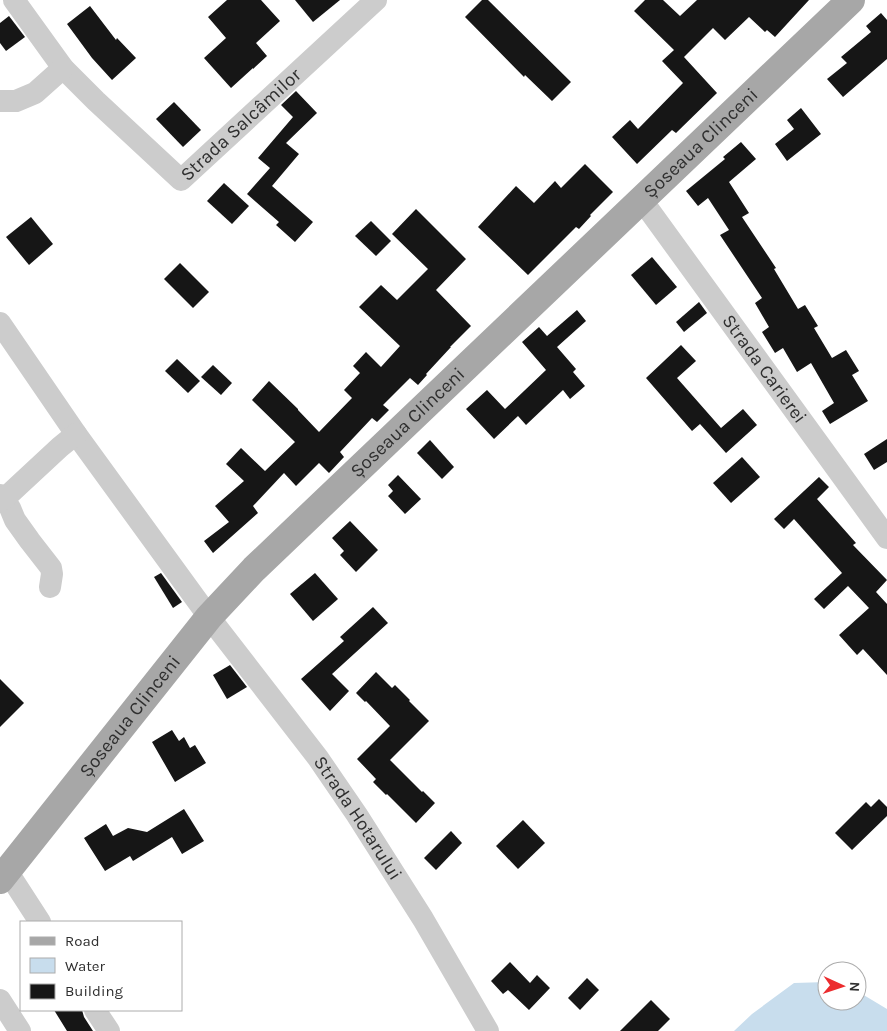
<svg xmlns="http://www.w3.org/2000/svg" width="887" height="1031" font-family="Karla,sans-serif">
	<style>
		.water { fill: #c8dded }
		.building { fill: #161616 }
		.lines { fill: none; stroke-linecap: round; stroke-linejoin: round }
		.minor { stroke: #ccc; stroke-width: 22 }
		.major { stroke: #a7a7a7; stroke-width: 28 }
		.labels { text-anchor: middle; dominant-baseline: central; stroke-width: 5; stroke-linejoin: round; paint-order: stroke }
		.street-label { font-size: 19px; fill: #2f2f2f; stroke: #fff }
	</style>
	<rect width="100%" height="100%" fill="#fff"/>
	<polygon class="water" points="827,982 827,1001 857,1001 857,991 887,1009 887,1031 734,1031 752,1014 794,983"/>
	<g class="building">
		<polygon points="227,0 261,0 280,21 256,43 267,56 253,69 253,68 231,88 204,58 226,38 208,17"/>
		<polygon points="295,0 340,0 313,22"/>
		<polygon points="482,0 488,0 571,82 552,101 525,75 524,77 465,17"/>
		<polygon points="645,0 663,0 680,16 697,0 809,0 775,37 767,30 765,32 749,17 725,40 713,28 684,57 717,93 676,133 672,130 637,164 612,137 630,120 638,129 683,83 662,61 674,50 634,11"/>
		<polygon points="90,6 116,40 117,38 136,58 112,80 92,58 67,24"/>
		<polygon points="881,13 887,20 887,59 843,97 827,79 847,63 841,57 871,32 866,26"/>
		<polygon points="9,16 25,37 6,51 0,43 0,23"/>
		<polygon points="296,91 317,113 286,143 299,154 272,186 313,222 295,242 276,225 279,222 247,194 270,168 258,158 293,117 281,105"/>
		<polygon points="174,102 201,130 183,147 156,119"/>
		<polygon points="801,108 821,134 787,161 775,144 794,129 787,120"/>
		<polygon points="741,142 756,159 729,182 749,213 742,217 776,268 774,269 798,309 805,305 818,326 814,328 832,358 846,350 859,371 852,375 868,401 830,424 822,411 834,403 811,363 797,372 783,348 775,353 762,332 769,327 755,303 762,298 720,235 729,230 708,198 698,206 686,191 725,159 723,157"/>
		<polygon points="585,164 613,192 590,215 591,216 579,229 576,227 528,275 478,227 516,186 534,203 555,181 561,188"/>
		<polygon points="224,183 249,206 232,224 207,201"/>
		<polygon points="416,209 466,259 436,290 471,326 450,347 451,347 426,374 427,375 418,385 410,378 383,405 389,410 377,422 372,418 340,452 344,457 329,473 319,463 296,486 284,473 253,506 258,513 213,553 204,541 229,522 215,506 244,481 226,464 241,448 265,471 295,442 252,400 269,381 298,409 298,410 319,432 352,398 344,390 360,373 353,366 366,352 381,367 400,346 359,307 381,285 397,300 428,269 392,234"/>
		<polygon points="31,217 53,244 29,265 6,237"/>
		<polygon points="371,221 391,241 376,256 355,236"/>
		<polygon points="652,257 677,287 656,305 631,275"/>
		<polygon points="180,263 209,292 193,308 164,279"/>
		<polygon points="699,302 707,313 684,332 676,322"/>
		<polygon points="577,310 586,321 557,347 576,369 573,372 585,386 570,399 563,390 526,425 518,416 494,439 466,409 487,390 505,409 546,370 522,342 539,327 547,336"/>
		<polygon points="681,345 696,361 677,378 721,428 743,409 757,425 726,453 700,424 692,431 646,378"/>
		<polygon points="177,359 200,381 188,393 165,371"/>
		<polygon points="213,365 232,383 221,395 201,377"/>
		<polygon points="887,439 887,462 874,470 864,454"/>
		<polygon points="430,440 454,467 442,479 417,453"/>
		<polygon points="742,457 760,477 731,503 713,483"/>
		<polygon points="398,475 421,499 405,514 388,496 393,491 388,485"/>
		<polygon points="819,477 829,487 817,499 856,543 853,545 887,580 876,592 887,604 887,675 863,649 857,655 839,635 869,608 848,586 824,609 814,599 842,573 794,519 784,529 774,519"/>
		<polygon points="350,521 378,550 356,572 340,555 344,551 332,538"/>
		<polygon points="161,573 182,602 173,608 154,577"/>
		<polygon points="315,573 338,599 313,621 290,594"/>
		<polygon points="373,607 388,623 332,674 349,691 330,711 301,679 344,641 340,637"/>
		<polygon points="230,665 247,687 227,699 213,675"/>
		<polygon points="376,672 392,688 395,685 410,700 409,701 429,721 390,760 422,792 423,791 435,803 416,823 387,794 386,795 373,782 376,779 357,759 390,726 366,701 365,702 356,693"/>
		<polygon points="0,679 24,703 0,727"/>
		<polygon points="172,730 179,741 184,737 190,748 195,745 206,763 175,782 152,742"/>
		<polygon points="879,799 887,807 887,816 852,850 835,833 866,802 871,807"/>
		<polygon points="184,809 204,841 182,854 172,837 133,861 130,856 105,871 84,838 106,824 113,836 128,828 147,832"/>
		<polygon points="523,820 545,843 518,869 496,846"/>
		<polygon points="451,831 462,843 436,870 424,858"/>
		<polygon points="510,962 530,983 537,975 550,988 529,1010 508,990 503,994 491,981"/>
		<polygon points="587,978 599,990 580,1010 568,998"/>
		<polygon points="651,1000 670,1019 658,1031 620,1031"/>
		<polygon points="54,1010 82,1010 84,1017 93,1031 67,1031"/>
	</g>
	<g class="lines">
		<g class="minor">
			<path id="s1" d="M14,0L63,68L96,101L181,180L376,0"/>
			<polyline points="0,101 16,101 35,93 63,68"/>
			<path id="s2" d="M641,199L887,538"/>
			<path id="s3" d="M0,323L76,434L209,617L318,758L357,815L423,919L488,1031"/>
			<polyline points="0,495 4,499 10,508 15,520 30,541 51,568 52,574 50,587"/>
			<polyline points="4,499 60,447 76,434"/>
			<polyline points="7,871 40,922"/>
			<polyline points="0,1000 20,1031"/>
			<polyline points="95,1010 109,1031"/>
		</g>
		<path class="major" id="s4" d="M0,880L209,617L254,569L851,0"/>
	</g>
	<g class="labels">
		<g class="street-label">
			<text stroke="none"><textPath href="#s1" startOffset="328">Strada Salcâmilor</textPath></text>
			<text stroke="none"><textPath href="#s4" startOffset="1019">Șoseaua Clinceni</textPath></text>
			<text stroke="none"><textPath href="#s2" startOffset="210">Strada Carierei</textPath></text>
			<text stroke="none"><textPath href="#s4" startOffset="614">Șoseaua Clinceni</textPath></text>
			<text stroke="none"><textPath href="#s4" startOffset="209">Șoseaua Clinceni</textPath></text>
			<text stroke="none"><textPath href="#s3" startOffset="611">Strada Hotarului</textPath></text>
		</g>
	</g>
	<rect x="20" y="921" width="162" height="90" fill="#ffffff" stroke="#acacac"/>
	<rect x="30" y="937" width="25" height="8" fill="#a7a7a7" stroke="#acacac"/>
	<text x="65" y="946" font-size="15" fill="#2f2f2f">Road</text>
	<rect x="30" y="958" width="25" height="15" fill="#c8dded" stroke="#acacac"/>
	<text x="65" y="971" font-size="15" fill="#2f2f2f">Water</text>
	<rect x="30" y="984" width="25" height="15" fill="#161616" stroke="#acacac"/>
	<text x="65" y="996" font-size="15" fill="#2f2f2f">Building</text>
	<g transform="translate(842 986) rotate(93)"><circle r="24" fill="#ffffff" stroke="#acacac"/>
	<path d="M0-4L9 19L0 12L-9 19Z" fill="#ec2c2e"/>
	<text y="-8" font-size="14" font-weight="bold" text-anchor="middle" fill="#2f2f2f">N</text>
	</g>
</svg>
